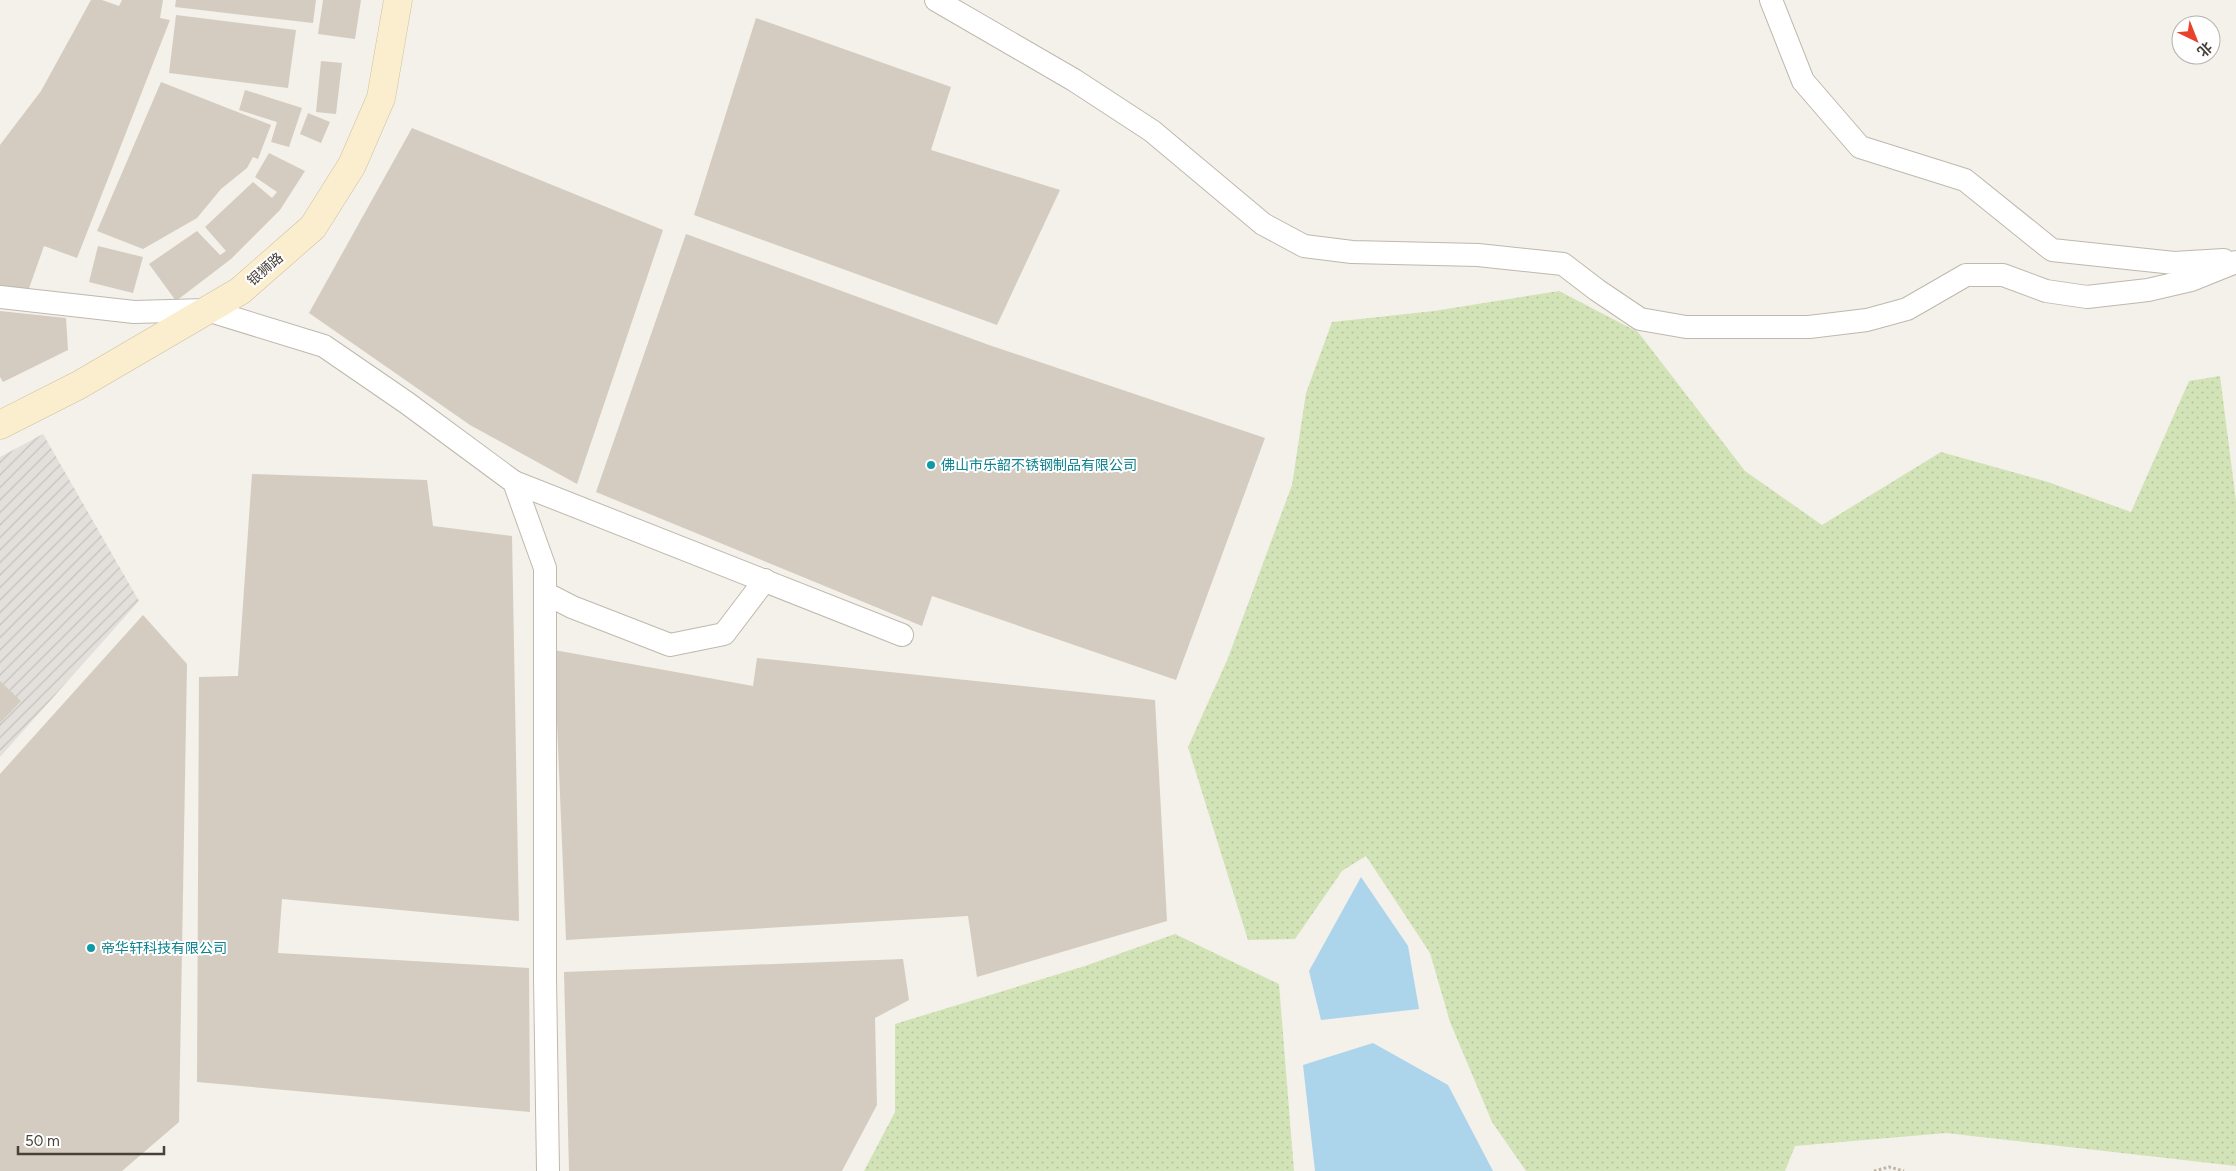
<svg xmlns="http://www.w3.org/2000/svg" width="2236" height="1171" font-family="Figtree,'Noto Sans SC',sans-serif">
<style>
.industrial{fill:url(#industrial-furrows)}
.grass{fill:url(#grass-dots)}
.water{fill:#acd4eb}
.building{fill:#d4ccc1}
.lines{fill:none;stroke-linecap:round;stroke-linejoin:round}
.street-casing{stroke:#bfb8ad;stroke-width:24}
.secondary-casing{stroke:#cfc09e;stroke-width:29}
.path{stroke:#bfb3a0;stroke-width:3;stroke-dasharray:2.5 2.5;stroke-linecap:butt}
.street{stroke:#fff;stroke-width:22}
.secondary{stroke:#faeece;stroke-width:28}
.culture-dot{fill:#0f9aa8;stroke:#fff;stroke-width:2}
.labels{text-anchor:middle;stroke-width:4;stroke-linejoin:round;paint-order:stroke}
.street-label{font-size:14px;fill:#474139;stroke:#fff}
.culture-label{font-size:14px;fill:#0d838f;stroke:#fff;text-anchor:start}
</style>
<defs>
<pattern id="industrial-furrows" width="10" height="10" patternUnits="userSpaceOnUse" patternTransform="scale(1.25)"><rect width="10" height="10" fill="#e3e0dc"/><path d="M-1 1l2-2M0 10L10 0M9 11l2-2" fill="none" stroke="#c4c1be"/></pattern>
<pattern id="grass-dots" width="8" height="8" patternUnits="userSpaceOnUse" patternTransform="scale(1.25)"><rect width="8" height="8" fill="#d2e4b7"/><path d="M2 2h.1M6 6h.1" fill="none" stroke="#b6c59e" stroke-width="1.8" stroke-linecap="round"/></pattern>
</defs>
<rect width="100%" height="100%" fill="#f4f0ea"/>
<path class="industrial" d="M 43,434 L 139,601 L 0,757 L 0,457 Z"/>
<g class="grass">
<path d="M 1559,291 L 1638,332 L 1745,471 L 1822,525 L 1941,452 L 2048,482 L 2131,512 L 2189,381 L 2220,376 L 2236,501 L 2236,1166 L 1946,1133 L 1795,1146 L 1785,1171 L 1526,1171 L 1492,1122 L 1450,1022 L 1430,953 L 1366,856 L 1342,871 L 1295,939 L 1248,940 L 1188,747 L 1228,658 L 1292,485 L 1306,393 L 1332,322 L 1434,311 Z"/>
<path d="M 1175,934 L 1279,984 L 1294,1171 L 864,1171 L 895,1112 L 895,1024 L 1085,966 Z"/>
</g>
<g class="water">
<path d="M 1361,877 L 1408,946 L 1419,1009 L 1321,1020 L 1309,971 Z"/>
<path d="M 1373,1043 L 1448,1085 L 1493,1171 L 1315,1171 L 1303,1065 Z"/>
</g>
<g class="building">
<path d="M 91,0 L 102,0 L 119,6 L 122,0 L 163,0 L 160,18 L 170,20 L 77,258 L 44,246 L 27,294 L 0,292 L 0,145 L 41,91 Z"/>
<path d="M 176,0 L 316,0 L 313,23 L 175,7 Z"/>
<path d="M 323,0 L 361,0 L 355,39 L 318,34 Z"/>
<path d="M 176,15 L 296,30 L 288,88 L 169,73 Z"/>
<path d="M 756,18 L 951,87 L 931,150 L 1060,190 L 997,325 L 694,215 Z"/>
<path d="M 321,61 L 342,63 L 336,114 L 316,112 Z"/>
<path d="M 161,82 L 271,125 L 258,159 L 253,157 L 247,168 L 221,189 L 197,218 L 143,249 L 97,231 Z"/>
<path d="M 245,90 L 302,108 L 289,147 L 271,142 L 277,122 L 239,110 Z"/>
<path d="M 308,113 L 330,122 L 321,143 L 300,134 Z"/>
<path d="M 412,128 L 663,230 L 577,484 L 470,425 L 309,313 Z"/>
<path d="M 269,153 L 305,171 L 280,210 L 231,259 L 176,301 L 149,264 L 197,231 L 220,255 L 226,251 L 205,227 L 253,182 L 272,198 L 277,192 L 255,177 Z"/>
<path d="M 686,234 L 989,345 L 1265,438 L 1176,680 L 932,596 L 922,626 L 596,492 Z"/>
<path d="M 98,246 L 143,257 L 133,293 L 89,282 Z"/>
<path d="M 0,311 L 66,318 L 68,350 L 3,382 L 0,377 Z"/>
<path d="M 252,474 L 427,480 L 433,526 L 512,536 L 519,921 L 282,899 L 278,953 L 529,968 L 530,1112 L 197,1082 L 199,677 L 238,676 Z"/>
<path d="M 143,615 L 187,664 L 179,1122 L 122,1171 L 0,1171 L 0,774 Z"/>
<path d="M 554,650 L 753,686 L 757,658 L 1155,700 L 1167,921 L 977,977 L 968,916 L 566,940 Z"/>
<path d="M 0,681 L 21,701 L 0,723 Z"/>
<path d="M 903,959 L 909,1000 L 875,1018 L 877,1105 L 842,1171 L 569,1171 L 564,972 Z"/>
</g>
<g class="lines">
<defs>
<g id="street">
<path d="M 936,0 L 1074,80 L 1152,131 L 1263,224 L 1304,246 L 1352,252 L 1478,255 L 1563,264 L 1597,290 L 1640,319 L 1686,327 L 1809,327 L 1867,320 L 1907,309 L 1966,275 L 2003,275 L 2046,291 L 2087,297 L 2148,290 L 2191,280 L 2236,262"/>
<path d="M 1771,0 L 1803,81 L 1860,147 L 1965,180 L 2052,250 L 2174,263 L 2224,260"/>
<path d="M 0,297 L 134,312 L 207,310 L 324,346 L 407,403 L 514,482 L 545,568 L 545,978 L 548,1171"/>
<path d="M 514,482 L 902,635"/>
<path d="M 545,593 L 572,607 L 670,645 L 724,634 L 765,580"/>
</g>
<path id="secondary" d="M 0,425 L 79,385 L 240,291 L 313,227 L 352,165 L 381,98 L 398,0"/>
</defs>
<use href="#street" class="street-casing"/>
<use href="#secondary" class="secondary-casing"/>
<path class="path" d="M 1874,1171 L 1889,1167 L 1904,1171"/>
<use href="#street" class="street"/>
<use href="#secondary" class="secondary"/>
</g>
<g class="culture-dot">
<circle cx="931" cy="465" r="5"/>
<circle cx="91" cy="948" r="5"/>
</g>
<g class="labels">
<g class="street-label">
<text transform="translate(265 269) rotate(-41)" y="5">银狮路</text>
</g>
<g class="culture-label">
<text x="941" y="470">佛山市乐韶不锈钢制品有限公司</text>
<text x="101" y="953">帝华轩科技有限公司</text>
</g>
</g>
<g transform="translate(2196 40) rotate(137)"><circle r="24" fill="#ffffff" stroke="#b5b3b0"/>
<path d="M0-4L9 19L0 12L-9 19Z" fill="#e8422d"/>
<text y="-8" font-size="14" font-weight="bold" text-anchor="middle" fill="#474139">北</text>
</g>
<path d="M18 1146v8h146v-8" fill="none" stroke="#474139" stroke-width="2.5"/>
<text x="25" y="1146" font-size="15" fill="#474139" stroke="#ffffff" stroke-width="4" paint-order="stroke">50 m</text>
</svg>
